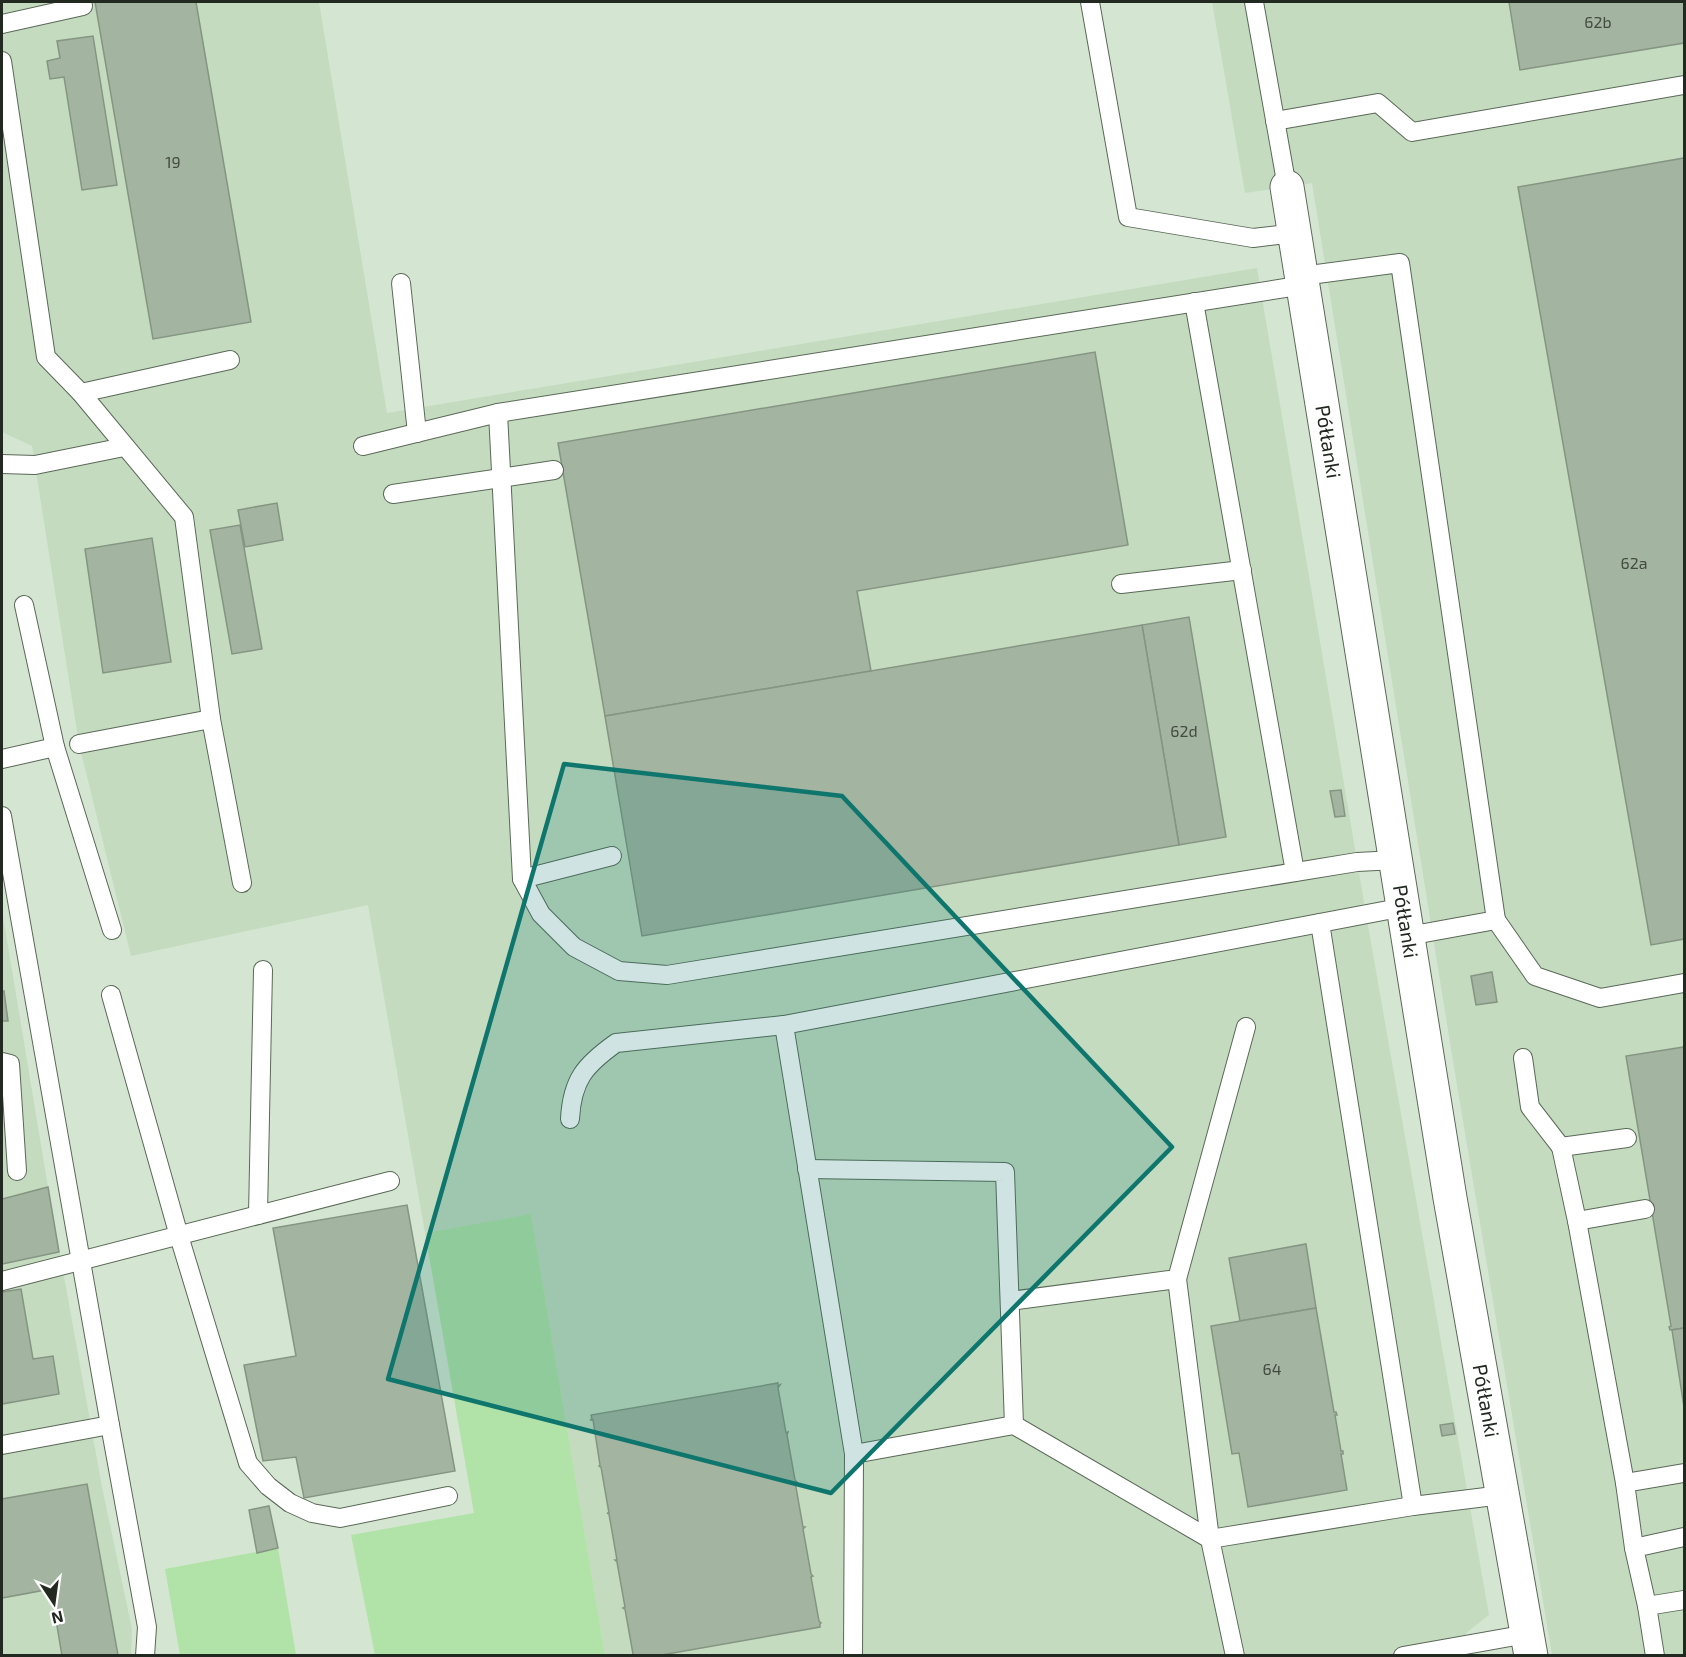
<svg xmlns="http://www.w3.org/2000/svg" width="1686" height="1657" font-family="'Exo 2',sans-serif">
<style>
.built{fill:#c4dbc0}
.green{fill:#b1e2a7}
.building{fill:#a3b4a0;stroke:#859582;stroke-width:1.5}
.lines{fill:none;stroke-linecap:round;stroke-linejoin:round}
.service-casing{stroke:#5a6957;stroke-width:20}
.minor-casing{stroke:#5a6957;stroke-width:35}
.service{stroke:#fff;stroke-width:18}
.minor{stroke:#fff;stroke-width:33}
.marked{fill:#0f766e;fill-opacity:0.2;stroke:#0f766e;stroke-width:4.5;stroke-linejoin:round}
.labels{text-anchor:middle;stroke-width:4.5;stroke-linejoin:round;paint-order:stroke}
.number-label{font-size:16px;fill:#424c41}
.street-label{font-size:20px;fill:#222921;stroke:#fff}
</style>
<rect width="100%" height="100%" fill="#d4e6d1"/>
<g class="built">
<path d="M 2,2 L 319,2 L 387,413 L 1257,268 L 1366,914 L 1489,1615 L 1466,1633 L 1469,1655 L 605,1655 L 531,1215 L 425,1233 L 368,905 L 131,956 L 79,744 L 32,446 L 2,432 Z"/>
<path d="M 1212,2 L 1684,2 L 1684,1655 L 1552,1655 L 1451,1049 L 1312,183 L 1245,193 Z"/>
<path d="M 2,910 L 49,1193 L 102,1487 L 132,1629 L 131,1655 L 2,1655 Z"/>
</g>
<g class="green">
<path d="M 531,1214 L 605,1655 L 375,1655 L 351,1535 L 474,1513 L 425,1233 Z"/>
<path d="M 278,1548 L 296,1655 L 180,1655 L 165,1569 Z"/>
</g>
<g class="building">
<path d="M 95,2 L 196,2 L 251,322 L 153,339 Z"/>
<path d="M 1509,2 L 1684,2 L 1684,43 L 1520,70 Z"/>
<path d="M 93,36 L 117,185 L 82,190 L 64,77 L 50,79 L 47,61 L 60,58 L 57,41 Z"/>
<path d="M 1684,158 L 1684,939 L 1651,945 L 1518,187 Z"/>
<path d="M 1095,352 L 1128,545 L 857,591 L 871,671 L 605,716 L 558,443 Z"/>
<path d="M 277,503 L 283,540 L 245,547 L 238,510 Z"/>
<path d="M 240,525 L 262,649 L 232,654 L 210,530 Z"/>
<path d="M 152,538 L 171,662 L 103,673 L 85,549 Z"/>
<path d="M 1189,617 L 1226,837 L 1179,845 L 1142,625 Z"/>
<path d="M 1142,625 L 1179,845 L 642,936 L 605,716 Z"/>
<path d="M 1341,790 L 1345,816 L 1335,817 L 1330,791 Z"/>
<path d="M 1492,972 L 1497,1002 L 1476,1005 L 1471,976 Z"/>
<path d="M 4,991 L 8,1021 L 2,1021 L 2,992 Z"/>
<path d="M 1684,1047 L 1684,1328 L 1670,1330 L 1669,1327 L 1671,1326 L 1626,1056 Z"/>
<path d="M 48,1187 L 59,1252 L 2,1264 L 2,1199 Z"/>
<path d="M 407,1205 L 455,1471 L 304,1498 L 296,1457 L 263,1461 L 244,1365 L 296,1356 L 273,1228 Z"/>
<path d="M 1306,1244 L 1316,1308 L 1240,1321 L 1229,1258 Z"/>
<path d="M 21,1289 L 33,1359 L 53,1356 L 59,1394 L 2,1404 L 2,1292 Z"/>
<path d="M 1316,1308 L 1334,1412 L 1336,1412 L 1337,1415 L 1335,1415 L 1341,1451 L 1343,1451 L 1343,1454 L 1341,1454 L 1347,1490 L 1248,1507 L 1239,1453 L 1232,1454 L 1211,1326 Z"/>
<path d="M 1684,1328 L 1684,1407 L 1672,1330 Z"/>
<path d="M 778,1383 L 778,1386 L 780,1385 L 778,1388 L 786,1433 L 788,1432 L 787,1435 L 795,1480 L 797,1482 L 795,1482 L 803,1527 L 805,1527 L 803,1529 L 811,1574 L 813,1576 L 811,1577 L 819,1621 L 821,1623 L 820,1624 L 820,1627 L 656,1656 L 632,1656 L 633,1654 L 625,1609 L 623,1608 L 625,1607 L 617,1562 L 615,1560 L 617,1560 L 609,1514 L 607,1513 L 609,1513 L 601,1467 L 599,1466 L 600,1465 L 593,1420 L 590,1420 L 592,1419 L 591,1415 Z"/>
<path d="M 1453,1423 L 1455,1434 L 1442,1436 L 1440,1425 Z"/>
<path d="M 87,1484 L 118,1655 L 116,1656 L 62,1656 L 51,1589 L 2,1598 L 2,1499 Z"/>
<path d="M 269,1506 L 278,1548 L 257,1553 L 249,1510 Z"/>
</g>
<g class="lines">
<defs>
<g id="service">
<path d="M 1090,2 L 1128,217 L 1253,238 L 1295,233"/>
<path d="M 1254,2 L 1287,187"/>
<path d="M 2,24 L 83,6"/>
<path d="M 2,61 L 46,357 L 81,393 L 184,517 L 211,719 L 242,883"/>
<path d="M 1275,121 L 1378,103 L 1412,132 L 1684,85"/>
<path d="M 1302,276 L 1400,263 L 1496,920 L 1408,936"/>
<path d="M 401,283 L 417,433"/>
<path d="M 1304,285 L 498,413 L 522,879 L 541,914 L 574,947 L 619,971 L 667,975 L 1357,862 L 1396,860"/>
<path d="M 1194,302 L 1295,872"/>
<path d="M 81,393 L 230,360"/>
<path d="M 363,446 L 498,413"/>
<path d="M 2,464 L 35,465 L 124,447"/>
<path d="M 393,494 L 554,470"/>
<path d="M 1121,584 L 1242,570"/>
<path d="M 79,744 L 211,719"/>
<path d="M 55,747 L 112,930"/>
<path d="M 2,759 L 55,747 L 24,605"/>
<path d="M 2,816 L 110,1425 L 147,1627 L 145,1656"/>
<path d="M 522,879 L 612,856"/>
<path d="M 1496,920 L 1535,976 L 1600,998 L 1684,983"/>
<path d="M 1320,923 L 1413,1506"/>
<path d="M 111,995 L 179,1236 L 248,1463 L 268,1486 L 290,1503 L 312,1513 L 340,1518 L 448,1496"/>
<path d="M 1523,1058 L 1530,1107 L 1561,1147"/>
<path d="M 2,1062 L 10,1064 L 17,1171"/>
<path d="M 570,1119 C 572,1080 585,1065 616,1043 L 784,1025"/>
<path d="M 807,1169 L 1005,1172 L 1014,1425"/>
<path d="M 258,1215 L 263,970"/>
<path d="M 1577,1221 L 1561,1147 L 1627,1138"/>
<path d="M 2,1281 L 390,1181"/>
<path d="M 1010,1301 L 1177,1279 L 1246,1027"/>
<path d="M 2,1445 L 110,1425"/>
<path d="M 854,1454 L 784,1025 L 1404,907"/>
<path d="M 1625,1483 L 1577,1221 L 1645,1209"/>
<path d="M 1634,1548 L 1625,1483 L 1684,1473"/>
<path d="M 1647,1606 L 1634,1548 L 1684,1537"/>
<path d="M 853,1656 L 854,1454 L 1014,1425 L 1210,1539 L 1177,1279"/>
<path d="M 1235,1656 L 1210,1539 L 1413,1506 L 1502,1495"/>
<path d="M 1403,1656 L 1527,1634"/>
<path d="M 1655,1656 L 1647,1606 L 1684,1600"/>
</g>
<g id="minor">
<path id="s1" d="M 1287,187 L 1450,1198 L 1531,1656"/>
</g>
</defs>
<use href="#service" class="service-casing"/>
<use href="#minor" class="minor-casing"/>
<use href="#service" class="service"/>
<use href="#minor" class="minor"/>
</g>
<path class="marked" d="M 564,764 L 842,796 L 1172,1147 L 831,1493 L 388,1379 Z"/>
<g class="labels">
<g class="number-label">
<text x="1598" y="28">62b</text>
<text x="173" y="168">19</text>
<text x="1634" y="569">62a</text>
<text x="1184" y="737">62d</text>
<text x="1272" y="1375">64</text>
</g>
<g class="street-label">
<text dy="7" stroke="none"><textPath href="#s1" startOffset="258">Półłanki</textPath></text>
<text dy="7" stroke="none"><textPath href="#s1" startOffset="744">Półłanki</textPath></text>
<text dy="7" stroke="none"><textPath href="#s1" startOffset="1230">Półłanki</textPath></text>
</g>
</g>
<rect width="1686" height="1657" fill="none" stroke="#222921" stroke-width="6"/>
<g transform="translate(54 1603) rotate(167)" stroke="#ffffff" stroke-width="4.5" paint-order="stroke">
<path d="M0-4.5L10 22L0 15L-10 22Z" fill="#222921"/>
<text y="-9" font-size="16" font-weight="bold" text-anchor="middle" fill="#222921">N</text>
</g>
</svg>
